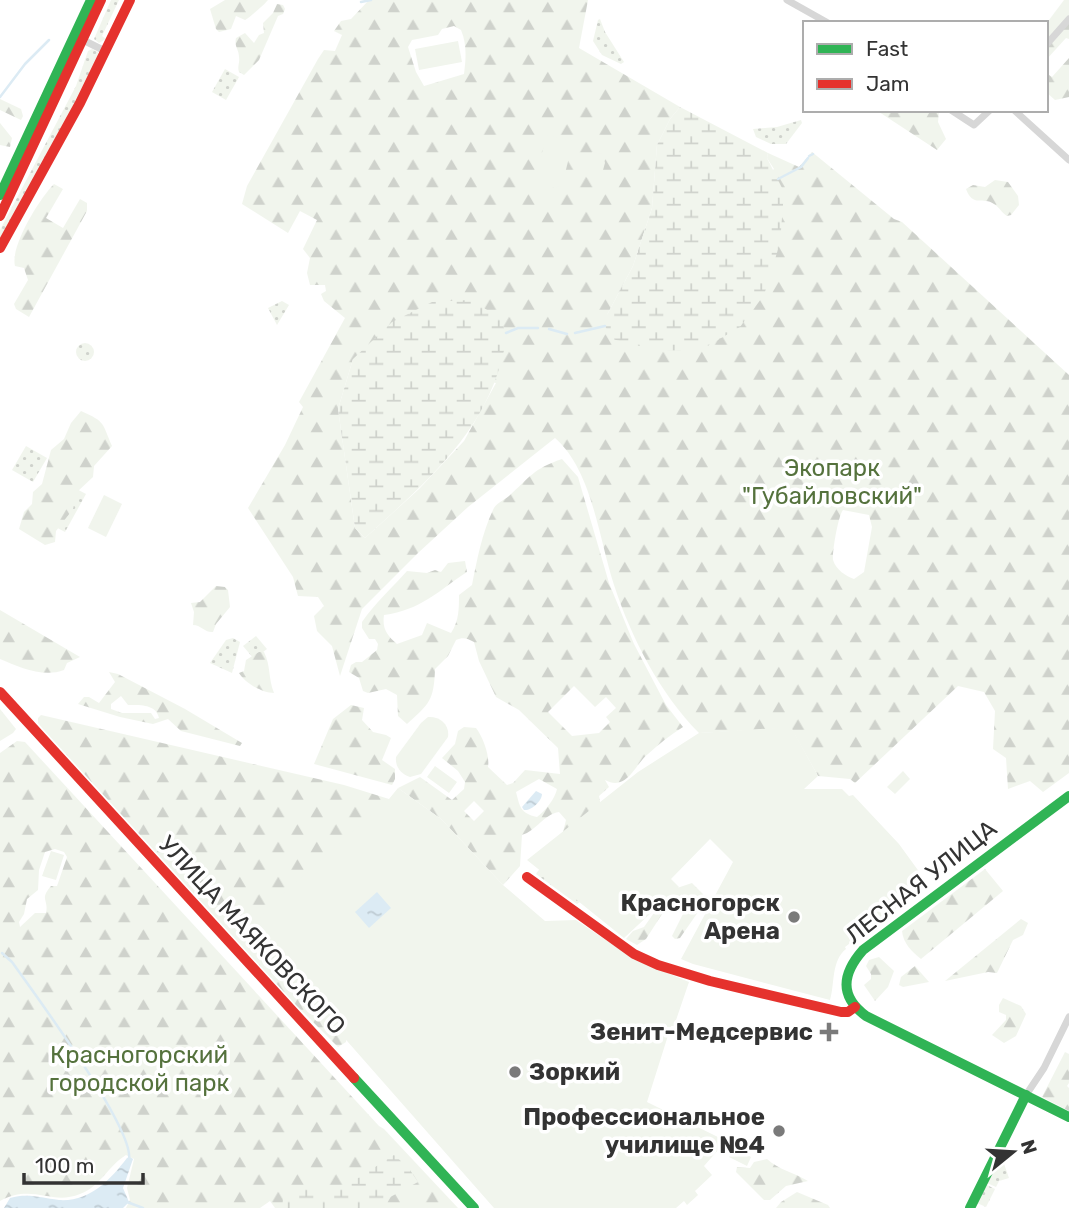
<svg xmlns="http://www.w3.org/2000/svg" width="1069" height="1208" font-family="Rubik,sans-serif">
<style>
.green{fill:url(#green-dots)}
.forest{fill:url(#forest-firs);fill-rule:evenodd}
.wetland{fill:url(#wetland-marsh)}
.pitch{fill:#f1f5ed}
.water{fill:url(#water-ripples)}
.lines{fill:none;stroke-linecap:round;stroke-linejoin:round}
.stream{stroke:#dcebf4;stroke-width:2.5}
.street{stroke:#d7d7d7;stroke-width:7}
.fast{stroke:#30b455;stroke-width:10}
.jam{stroke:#e5322d;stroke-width:10}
.poi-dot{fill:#7a7a7a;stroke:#fff;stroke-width:2.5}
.labels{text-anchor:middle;stroke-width:7;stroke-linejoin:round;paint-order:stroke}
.park-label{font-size:24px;fill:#55723d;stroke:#fff}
.street-label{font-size:24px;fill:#333;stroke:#fff}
.poi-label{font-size:24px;font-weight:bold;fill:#333;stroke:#fff;text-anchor:end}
</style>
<defs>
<pattern id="green-dots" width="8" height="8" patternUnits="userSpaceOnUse" patternTransform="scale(1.75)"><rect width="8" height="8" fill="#f1f5ed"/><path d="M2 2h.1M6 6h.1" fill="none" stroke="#cfd2cc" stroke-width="1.8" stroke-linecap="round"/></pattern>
<pattern id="forest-firs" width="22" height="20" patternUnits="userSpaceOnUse" patternTransform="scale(1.75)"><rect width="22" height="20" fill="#f1f5ed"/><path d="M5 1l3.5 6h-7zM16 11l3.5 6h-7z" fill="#cfd2cc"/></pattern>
<pattern id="wetland-marsh" width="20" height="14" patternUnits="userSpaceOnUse" patternTransform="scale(1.75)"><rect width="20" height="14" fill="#f1f5ed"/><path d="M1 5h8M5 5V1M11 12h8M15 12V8" fill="none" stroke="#cfd2cc"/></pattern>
<pattern id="water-ripples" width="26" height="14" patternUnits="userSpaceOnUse" patternTransform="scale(1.75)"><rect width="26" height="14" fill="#dcebf4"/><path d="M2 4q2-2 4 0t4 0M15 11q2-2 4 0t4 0" fill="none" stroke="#bdcad2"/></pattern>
</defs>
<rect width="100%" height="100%" fill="#fff"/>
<g class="green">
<path d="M 111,0 L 119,0 L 102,36 L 106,39 L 99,43 L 94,39 Z"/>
<path d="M 600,19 L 605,32 L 624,62 L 621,64 L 602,55 L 593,41 L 598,20 Z"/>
<path d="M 92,49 L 98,52 L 98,57 L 72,110 L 0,239 L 0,230 L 76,86 L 88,51 Z"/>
<path d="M 225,69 L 239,77 L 226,100 L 212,92 Z"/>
<path d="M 801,120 L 802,123 L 786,144 L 771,144 L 756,137 L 753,129 L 777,127 Z"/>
<path d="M 282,301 L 289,305 L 277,325 L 268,308 Z"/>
<circle cx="85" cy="352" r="9"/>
<path d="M 26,446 L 47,458 L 33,482 L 12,470 Z"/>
<path d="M 71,486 L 86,494 L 65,532 L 50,524 Z"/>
<path d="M 256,636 L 267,649 L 254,659 L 243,646 Z"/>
<path d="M 233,638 L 240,642 L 232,673 L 210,663 L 226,640 Z"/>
<path d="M 550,854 L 584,899 L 577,904 L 536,874 Z"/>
<path d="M 1001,1155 L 1009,1178 L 999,1181 L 996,1187 L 987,1183 Z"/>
<path d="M 987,1185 L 995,1189 L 986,1207 L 977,1203 Z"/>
</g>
<g class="forest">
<path d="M 225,0 L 268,0 C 266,3 248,19 245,20 L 236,16 L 231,29 L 219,32 L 216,29 L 210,9 Z"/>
<path d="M 369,0 L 588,0 L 579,48 L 680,107 L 670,119 L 657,145 L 652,208 L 633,266 L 607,315 L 774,169 L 767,158 L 768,153 L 799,167 L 812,152 L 894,219 L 902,222 L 1069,375 L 1069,773 L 1043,792 L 1030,781 L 1008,789 L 1006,758 L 993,749 L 995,711 L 984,692 L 958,686 L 855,783 L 850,779 L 818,776 L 791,728 L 699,733 C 660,694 631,637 614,585 C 599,539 592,470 555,438 L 468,507 L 418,553 L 362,609 L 340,676 L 332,646 L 317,631 L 314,616 L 324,606 L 318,597 L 298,596 L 293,577 L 248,508 L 285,445 L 303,407 L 299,402 L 345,318 L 324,301 L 321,294 L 326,291 L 325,285 L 310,285 L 307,273 L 310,258 L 303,249 L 317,220 L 300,211 L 288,233 L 242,204 L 247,186 L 318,59 L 324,50 L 335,51 L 342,35 L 334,31 L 341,21 L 351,19 ZM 454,26 L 461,30 C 467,44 466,59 464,74 L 424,86 L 416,72 L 408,47 L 412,40 L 438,35 L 442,29 ZM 353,359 L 496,383 L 464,441 L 419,489 L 365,538 L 355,528 L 338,409 ZM 843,510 L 869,515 L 872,527 L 864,572 L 854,579 C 846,576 836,570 833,560 C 832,553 838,516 843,510 Z"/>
<path d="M 1064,0 L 1069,0 L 1069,39 L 1066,38 L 1046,60 L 1046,24 Z"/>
<path d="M 277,4 L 283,5 L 285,9 L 283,14 L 278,16 L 259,60 L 244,75 L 239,72 C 237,66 240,64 239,57 C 239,49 234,47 236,38 L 245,33 L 254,43 L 259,35 L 264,33 L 263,23 L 273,13 Z"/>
<path d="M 1069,58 L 1069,97 L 1055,100 L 1046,92 L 1046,73 L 1052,77 Z"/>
<path d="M 0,99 L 21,109 L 23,116 L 21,120 L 0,110 Z"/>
<path d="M 876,110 L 936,110 L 939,112 L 938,122 L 946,139 L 937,150 Z"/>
<path d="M 0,123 L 12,138 L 10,147 L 0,145 Z"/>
<path d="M 995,180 L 1008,182 L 1018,196 L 1019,205 L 1011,215 L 1007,216 C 1002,213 999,207 994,204 C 983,196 973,208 966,189 L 973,185 L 985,187 Z"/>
<path d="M 54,184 L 63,189 L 46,218 L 63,228 L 80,199 L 87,203 L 87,211 L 29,317 L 16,309 L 14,304 L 28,280 L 24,268 L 15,266 C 10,246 40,198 54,184 Z"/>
<path d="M 81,411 C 106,422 102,423 112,446 L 94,466 L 93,477 L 77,492 L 73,509 L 56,531 L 55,542 L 45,545 L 19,529 L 24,512 L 32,504 L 33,492 L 42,484 L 51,450 L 64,439 L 71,423 Z"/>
<path d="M 562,459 L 578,477 L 609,583 L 634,644 L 666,705 L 683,727 C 670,735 659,744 648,754 C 635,764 627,792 605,780 L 609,787 L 599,796 L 601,807 L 562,836 L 566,820 L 559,812 C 544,814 536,831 522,835 L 520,866 L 503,885 L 441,819 L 398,788 L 420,777 L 452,800 L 464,789 L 465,782 L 458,771 L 442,758 L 455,744 L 458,731 L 464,727 L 476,728 C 483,737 490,756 488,767 L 507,785 L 513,783 L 525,770 L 560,774 L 558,748 L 519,710 L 496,697 L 479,661 L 474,642 C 467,638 463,637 456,640 L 448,656 L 435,669 C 434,701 429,704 407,724 L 398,716 L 397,695 L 386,689 L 368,693 L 363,691 L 359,678 L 349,672 L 351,665 L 356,662 L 362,662 L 377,650 L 378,644 L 375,639 L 369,639 L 362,628 L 362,622 C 375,603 392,588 407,571 L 427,573 L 435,570 L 441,572 L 448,563 L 465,561 L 467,572 C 438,591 421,610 384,615 C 382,629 387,635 397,644 L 422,635 L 427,623 L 451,633 C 459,621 459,608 459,595 L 472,585 C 477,560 482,533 493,510 C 496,503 503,501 509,496 C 530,477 533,469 562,459 ZM 574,686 L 595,707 L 606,697 L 616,708 L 606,717 L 610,722 L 599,733 L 572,736 L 548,712 ZM 539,779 L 557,789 C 555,799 545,811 537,817 C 520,813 520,807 516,792 ZM 474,801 L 484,811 L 474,821 L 464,811 Z"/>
<path d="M 216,586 L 225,587 L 228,590 L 230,607 L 216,624 L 213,632 C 205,633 201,625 193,625 L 194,612 L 191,603 L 200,602 Z"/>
<path d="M 0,610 L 80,657 L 67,663 L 64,670 C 43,678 19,667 0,659 Z"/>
<path d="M 259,652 L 264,652 C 271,666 268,678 274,693 C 262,693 245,683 239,673 L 244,671 L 246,660 Z"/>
<path d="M 109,672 L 118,674 L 185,709 L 242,743 L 240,746 L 181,731 L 168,719 L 153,724 L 120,717 L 78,704 L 84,697 L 89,697 L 99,703 L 115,682 ZM 121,696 L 128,705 C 140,705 156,704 159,718 L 155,719 L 151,713 L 122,713 L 111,709 L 111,704 Z"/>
<path d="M 351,705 L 364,708 L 362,720 L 373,732 L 386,735 L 391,738 L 382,760 L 395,769 L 395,779 L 392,785 L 314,764 L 333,719 Z"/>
<path d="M 0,709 L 16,729 L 13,733 L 0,741 Z"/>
<path d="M 41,715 L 344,785 L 389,799 L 347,1016 L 346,1042 L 338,1047 L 295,1004 L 43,729 L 38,723 L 38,718 Z"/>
<path d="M 17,741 L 25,742 L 379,1126 L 384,1129 L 458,1208 L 275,1208 L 270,1201 L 260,1208 L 126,1208 L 130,1200 L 127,1188 L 134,1159 L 126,1155 C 108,1166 100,1187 80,1194 C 51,1206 33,1183 0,1201 L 0,753 ZM 55,849 L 64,852 L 67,857 L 57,886 L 51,886 C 39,900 49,899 46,913 L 35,913 L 20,927 L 19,922 L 24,914 L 27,899 L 38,890 L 39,870 L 45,852 Z"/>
<path d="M 985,869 L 1003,891 L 921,959 C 912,952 903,943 902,931 Z"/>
<path d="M 692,883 L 703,894 L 705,902 L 680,938 L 675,939 L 672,936 L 687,906 L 673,897 L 646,939 L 637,945 L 626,939 L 633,931 L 644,927 L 661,903 L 677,888 Z"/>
<path d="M 1021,919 L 1028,923 L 1023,935 L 1013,940 L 997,973 L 988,972 L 945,981 Z"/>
<path d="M 879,957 L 894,971 L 888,987 L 875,1001 L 864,985 L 871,979 L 871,974 L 866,966 L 869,960 Z"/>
<path d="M 915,966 L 929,982 L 903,987 L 899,985 L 901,977 Z"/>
<path d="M 1003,998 L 1021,1006 L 1026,1014 L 1016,1036 L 1004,1043 L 992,1035 L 1006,1020 L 1006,1015 L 999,1012 L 999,1005 Z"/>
<path d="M 1065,1052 L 1069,1054 L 1069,1083 L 1067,1086 L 1069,1088 L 1069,1111 L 1042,1097 Z"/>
<path d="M 767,1159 C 779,1170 793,1172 808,1181 L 786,1186 L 770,1200 L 764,1200 L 736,1172 L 737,1167 L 750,1168 L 754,1162 Z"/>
<path d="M 797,1192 L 828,1205 L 830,1208 L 776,1208 L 781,1202 Z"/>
</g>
<g class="wetland">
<path d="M 680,107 L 768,153 L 767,158 L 784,192 L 780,243 L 764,295 L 740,327 L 699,351 L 656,350 L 612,339 L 605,326 L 607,315 L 633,266 L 652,208 L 657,145 L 670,119 Z"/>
<path d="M 469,300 C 478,305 494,312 500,320 C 509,333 505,348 501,362 C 481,437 421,487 365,538 L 355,528 L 338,409 L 353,359 L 392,322 L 432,302 Z"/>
<path d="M 394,1155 L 408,1167 L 418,1182 L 370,1208 L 282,1208 L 283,1199 L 304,1189 L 328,1192 L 353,1181 Z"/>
</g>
<g class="pitch">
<path d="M 458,41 L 462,62 L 419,70 L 415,49 Z"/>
<path d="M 546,135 L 573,141 L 562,186 L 533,192 Z"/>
<path d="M 592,152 L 603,154 L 605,163 L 601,177 L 593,179 L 587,178 Z"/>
<path d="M 104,495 L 122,504 L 106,537 L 88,528 Z"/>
<path d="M 428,717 C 440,716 450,725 448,737 L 421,774 L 410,777 C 401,774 395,767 396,757 L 421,723 Z"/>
<path d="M 791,727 L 818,776 L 804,789 L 842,789 L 849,796 L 853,795 L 899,844 L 928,884 L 845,947 L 846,949 C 831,961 835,984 830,1000 L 693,964 L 681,959 L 733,862 L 710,839 L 671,879 L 679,887 L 624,938 L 527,860 L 638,772 L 699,733 Z"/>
<path d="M 435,766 L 457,782 L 449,793 L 427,777 Z"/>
<path d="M 903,771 L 910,779 L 895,794 L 887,787 Z"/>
<path d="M 398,788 L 441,819 L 503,885 L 545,921 L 576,920 L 634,959 L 689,982 L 674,1026 L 671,1026 L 647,1102 L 726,1141 L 704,1166 L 712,1175 L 695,1191 L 698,1195 L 687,1205 L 684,1201 L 676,1208 L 494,1208 L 252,933 L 266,909 L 389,799 Z"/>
<path d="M 51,851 L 64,855 L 56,880 L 42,876 Z"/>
<path d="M 733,1148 L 751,1157 L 747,1166 L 729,1157 Z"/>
</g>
<g class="water">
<path d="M 536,791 L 542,794 C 542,801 531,811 524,810 L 522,807 Z"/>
<path d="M 377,892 L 391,908 L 369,928 L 355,912 Z"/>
<path d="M 130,1157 L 133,1159 L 123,1188 L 129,1202 L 123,1208 L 4,1208 L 10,1198 C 28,1193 41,1198 59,1200 C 90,1202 110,1180 127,1158 Z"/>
</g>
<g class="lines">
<g class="stream">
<path d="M 361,2 L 371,0"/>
<path d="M 0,97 L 25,64 L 49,40"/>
<path d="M 809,156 L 813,154"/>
<path d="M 778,179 L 801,167 L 808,158"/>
<path d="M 549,329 L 567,334"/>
<path d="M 506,333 L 518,328 L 538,328"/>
<path d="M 575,333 L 605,326"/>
<path d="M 2,953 L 12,962 C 34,993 134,1128 129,1159"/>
<path d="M 127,1202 L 143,1208"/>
</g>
<g class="street">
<path d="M 787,0 L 828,23"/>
<path d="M 83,40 L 105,51"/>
<path d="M 1046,45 L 1069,19"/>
<path d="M 951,110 L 974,125 L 990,110"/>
<path d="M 1014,110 L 1069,160"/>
<path d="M 1026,1095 L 1044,1068 L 1069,1017"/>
</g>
<g class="fast">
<path d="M 0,195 L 91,0"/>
<path d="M 1069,796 L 863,950 C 842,974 839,996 866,1016 L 1069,1117"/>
<path d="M 354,1078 L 474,1208"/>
<path d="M 970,1208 L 1026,1095"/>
</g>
<g class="jam">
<path d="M 0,216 L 101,0"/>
<path d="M 0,248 L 80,103 L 130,0"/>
<path d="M 0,692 L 354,1078"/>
<path d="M 527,877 L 634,954 L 658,965 L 710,981 L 841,1012 L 848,1012 L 855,1007"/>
</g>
</g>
<g class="poi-dot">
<circle cx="794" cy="917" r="7"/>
<path d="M825.5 1021.5h7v7h7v7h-7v7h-7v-7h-7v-7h7z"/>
<circle cx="515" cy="1072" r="7"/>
<circle cx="779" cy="1131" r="7"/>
</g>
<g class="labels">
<g class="park-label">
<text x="832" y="476">Экопарк<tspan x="832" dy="28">"Губайловский"</tspan></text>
<text x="139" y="1063">Красногорский<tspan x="139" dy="28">городской парк</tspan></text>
</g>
<g class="street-label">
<text transform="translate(921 882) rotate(-38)" y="8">ЛЕСНАЯ УЛИЦА</text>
<text transform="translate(252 935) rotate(47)" y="8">УЛИЦА МАЯКОВСКОГО</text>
</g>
<g class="poi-label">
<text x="780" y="911">Красногорск<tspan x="780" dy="28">Арена</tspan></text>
<text x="813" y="1040">Зенит-Медсервис</text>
<text x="529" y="1080" text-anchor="start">Зоркий</text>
<text x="765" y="1125">Профессиональное<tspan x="765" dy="28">училище №4</tspan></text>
</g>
</g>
<rect x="803" y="21" width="245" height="91" fill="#ffffff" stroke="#adadad" stroke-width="2"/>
<rect x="817" y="44" width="35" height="10" fill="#30b455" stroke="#adadad" stroke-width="2"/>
<text x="866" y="56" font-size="21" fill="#333333">Fast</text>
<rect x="817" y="79" width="35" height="10" fill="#e5322d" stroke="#adadad" stroke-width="2"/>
<text x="866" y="91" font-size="21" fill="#333333">Jam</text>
<g transform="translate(1013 1152) rotate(72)" stroke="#ffffff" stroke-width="5" paint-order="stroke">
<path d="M0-5L12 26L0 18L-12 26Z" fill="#333333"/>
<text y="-10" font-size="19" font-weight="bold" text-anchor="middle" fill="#333333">N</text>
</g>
<path d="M24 1173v10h119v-10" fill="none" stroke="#333333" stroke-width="3.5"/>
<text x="35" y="1173" font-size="21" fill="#333333" stroke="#ffffff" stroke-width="5" paint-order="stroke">100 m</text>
</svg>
